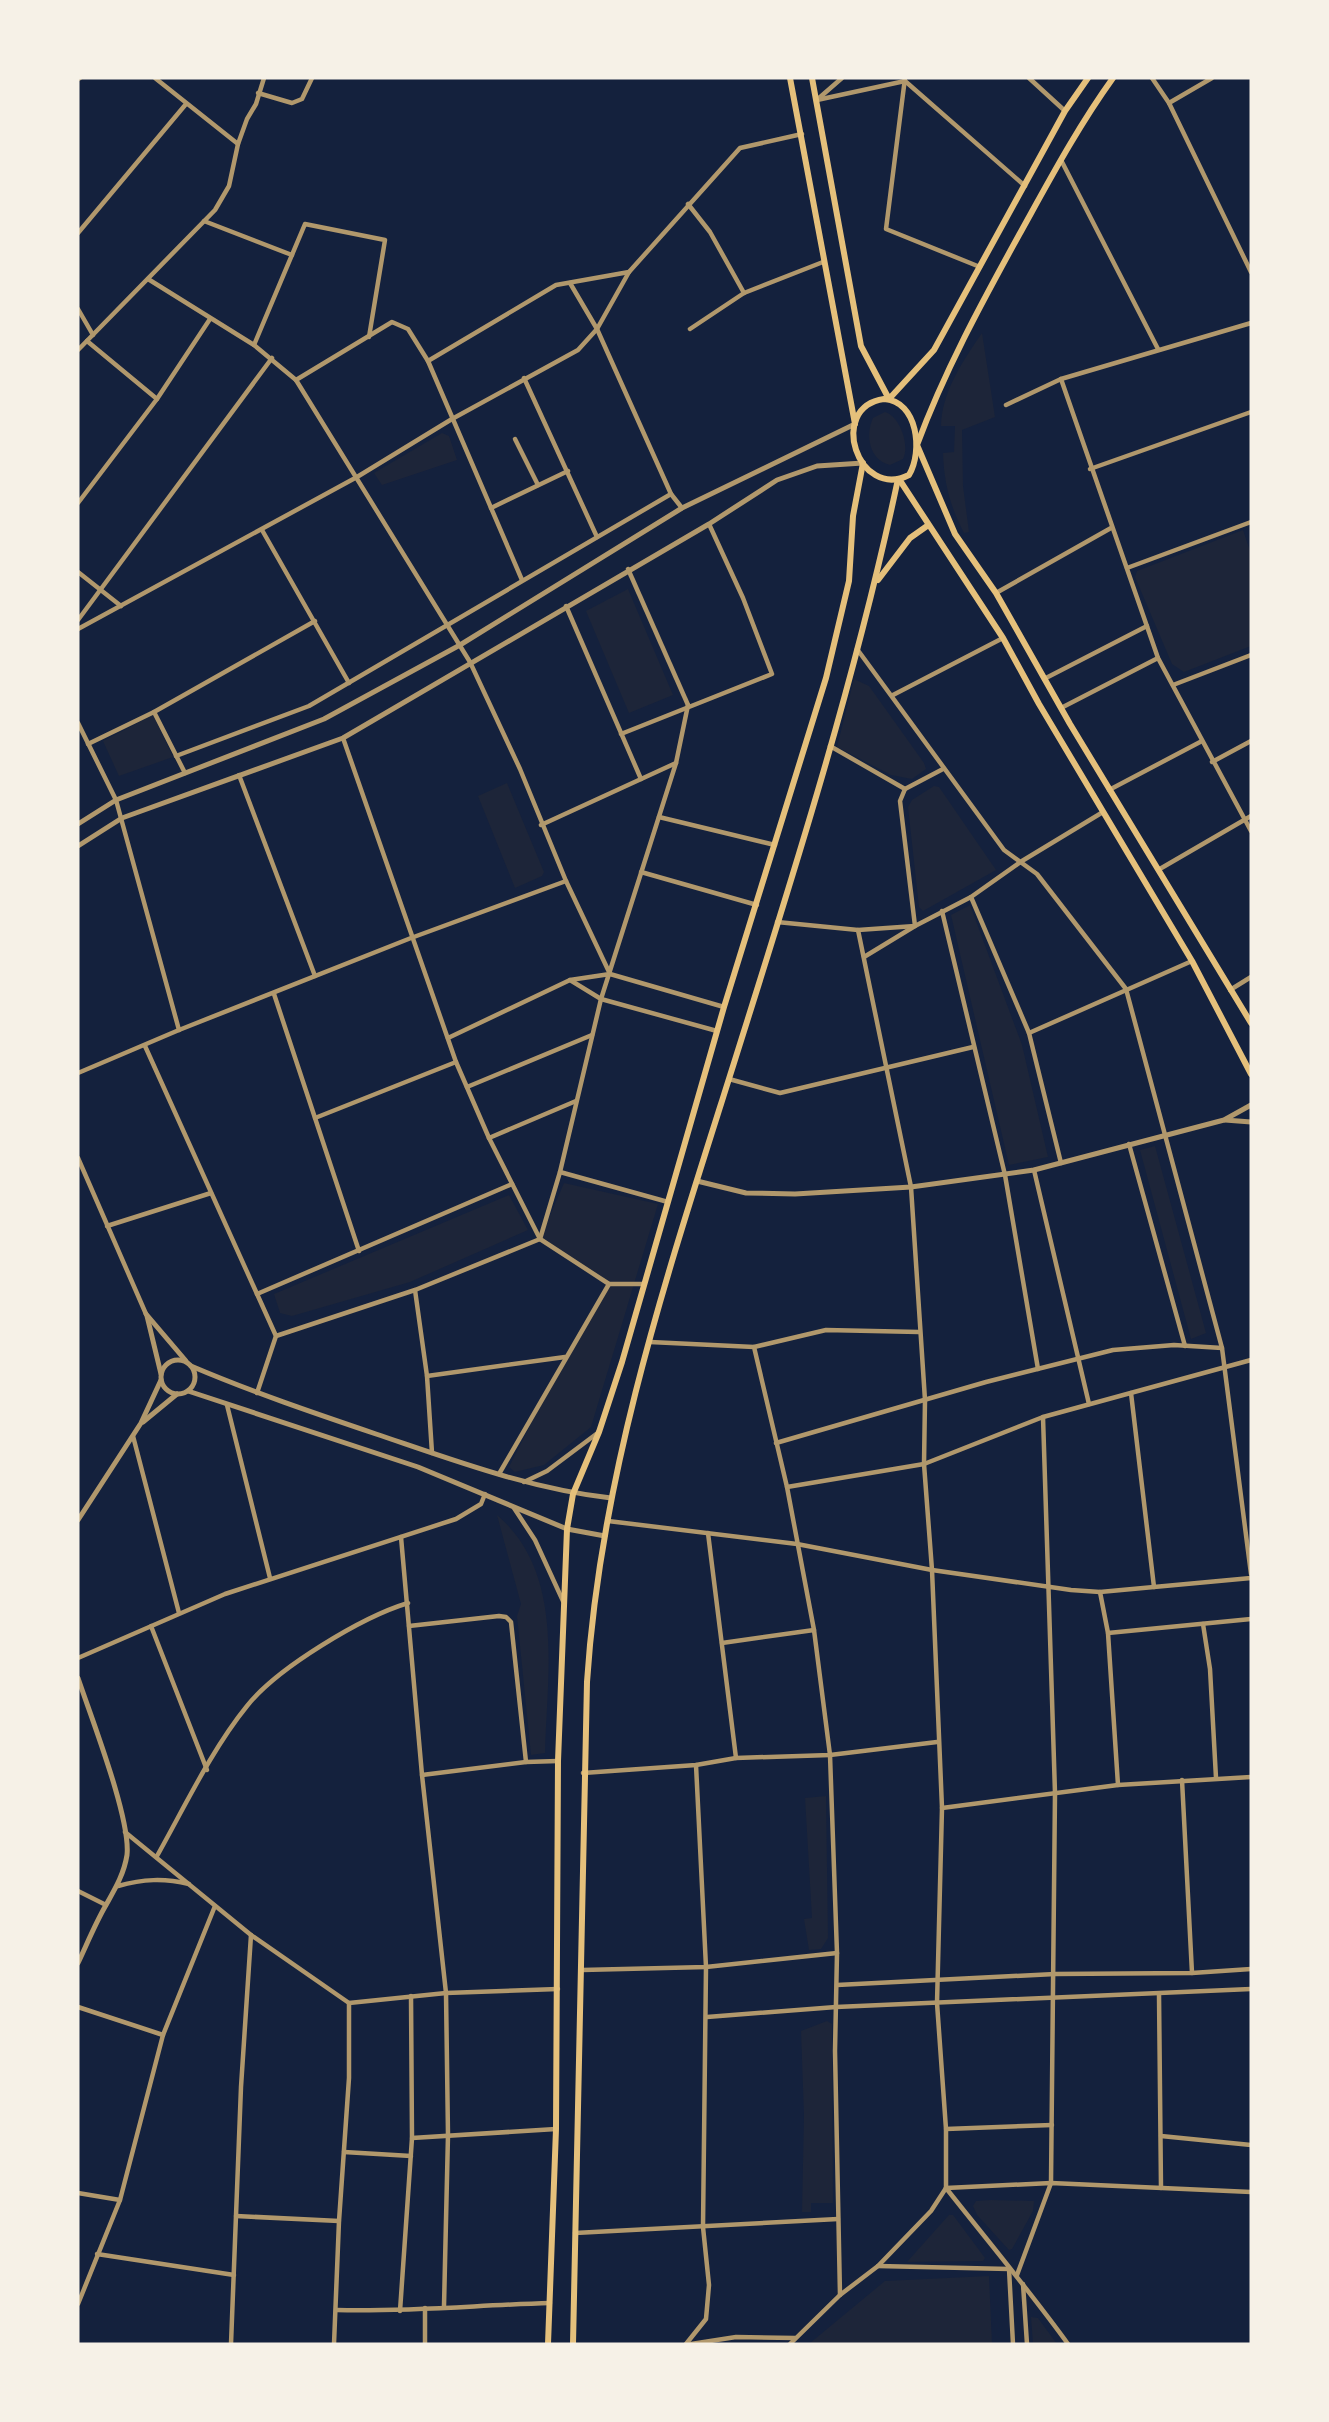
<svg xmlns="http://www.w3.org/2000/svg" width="1329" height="2422" font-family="Arial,sans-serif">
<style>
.green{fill:#1d2539}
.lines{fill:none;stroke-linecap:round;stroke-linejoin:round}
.minor{stroke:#b1986c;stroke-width:4.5}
.tertiary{stroke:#b1986c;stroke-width:5}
.secondary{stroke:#e5c07b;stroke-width:6}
</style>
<rect width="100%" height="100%" fill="#14213d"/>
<g class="green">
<path d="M 982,333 L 995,417 L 962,430 L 963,486 L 969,532 L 964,533 C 950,506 944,483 943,453 L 954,452 L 955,426 L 941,426 C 942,391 963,361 982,333 Z"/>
<path d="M 885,412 C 900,416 910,446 903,459 L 890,465 C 869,460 865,435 873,418 Z"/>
<path d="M 442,433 L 449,436 L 457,460 L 382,485 L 374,473 Z"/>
<path d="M 1243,530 L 1251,554 L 1251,646 L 1184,672 L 1172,664 L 1135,577 L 1137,571 Z"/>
<path d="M 628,589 L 673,695 L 629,713 L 586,611 Z"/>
<path d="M 854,679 L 869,686 L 924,763 L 926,769 L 912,779 L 891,775 L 837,747 Z"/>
<path d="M 153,715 L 173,757 L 119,776 L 103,741 Z"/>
<path d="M 507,783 L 544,872 L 542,876 L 515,888 L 478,796 Z"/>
<path d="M 934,786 L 939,787 L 996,870 L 923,911 L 919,907 L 908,807 L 912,800 Z"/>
<path d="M 970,905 L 1022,1045 L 1048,1157 L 1009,1165 L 951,915 Z"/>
<path d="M 1155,1146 L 1206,1333 L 1191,1339 L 1140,1150 Z"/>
<path d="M 564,1183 L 658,1204 L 591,1427 L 544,1465 L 515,1472 L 509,1467 L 565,1357 L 609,1284 L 540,1239 Z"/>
<path d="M 509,1195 L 528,1230 L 410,1282 L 292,1316 L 280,1313 L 274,1294 Z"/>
<path d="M 497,1515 C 565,1573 547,1673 545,1753 L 531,1755 L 517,1616 L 521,1604 Z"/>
<path d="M 826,1796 L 828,1938 L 821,1949 L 809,1950 L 804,1919 L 812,1918 L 805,1798 Z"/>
<path d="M 827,2021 L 832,2024 L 833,2203 L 811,2203 L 811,2212 L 802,2212 L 804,2115 L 801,2031 Z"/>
<path d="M 991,2200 L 1034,2201 L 1033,2211 L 1012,2249 L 1009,2250 L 977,2215 L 973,2206 L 976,2201 Z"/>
<path d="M 949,2215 L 953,2215 L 985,2258 L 983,2261 L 907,2262 Z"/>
<path d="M 989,2276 L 992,2344 L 809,2344 L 885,2281 Z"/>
<path d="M 1031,2317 L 1038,2318 L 1057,2344 L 1033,2344 Z"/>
</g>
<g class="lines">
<g class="minor">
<path d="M 155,78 L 238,144"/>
<path d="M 905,78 L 886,229 L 980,267"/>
<path d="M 1029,78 L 1065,111"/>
<path d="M 1152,78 L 1169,103 L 1251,272"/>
<path d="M 78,79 L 80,78"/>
<path d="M 258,93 L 292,103 L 302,99 L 312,78"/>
<path d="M 819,98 L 842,78"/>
<path d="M 817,100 L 905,81 L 1025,186"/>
<path d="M 1169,103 L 1212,78"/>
<path d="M 1061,160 L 1158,349"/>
<path d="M 688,204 L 710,232 L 744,293"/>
<path d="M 204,221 L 292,255"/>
<path d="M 78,233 L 186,104"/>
<path d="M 148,279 L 254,345 L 296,380 L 470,662 L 520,769 L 566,881 L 610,974 L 724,1007"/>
<path d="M 570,283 L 597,329 L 671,494 L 682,508"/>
<path d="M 78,309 L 93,335"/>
<path d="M 690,329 L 744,293 L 823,262"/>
<path d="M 87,341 L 157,399"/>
<path d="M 254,345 L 305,224 L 385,240 L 369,337"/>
<path d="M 78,350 L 215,210 L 229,186 L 238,144 L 247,119 L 256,104 L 264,78"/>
<path d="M 428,361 L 556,285 L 629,272"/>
<path d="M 524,378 L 597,537"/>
<path d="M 1061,379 L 1158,658 L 1251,831"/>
<path d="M 296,380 L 392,322 L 408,329 L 428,361 L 522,580"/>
<path d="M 1006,405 L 1061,379 L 1251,323"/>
<path d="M 515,439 L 538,485"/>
<path d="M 1090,469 L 1251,412"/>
<path d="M 78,503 L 157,399 L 210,319"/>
<path d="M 491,508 L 568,471"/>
<path d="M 262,530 L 349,683"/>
<path d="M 1127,568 L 1251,522"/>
<path d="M 628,569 L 688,705"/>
<path d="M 78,572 L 121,606"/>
<path d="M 996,593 L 1111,528"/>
<path d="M 566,606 L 641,779"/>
<path d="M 78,620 L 272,358"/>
<path d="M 78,629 L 357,477 L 452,419 L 578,350 L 597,329 L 629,272 L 740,148 L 802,134"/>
<path d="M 857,649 L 1004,850 L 1037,874 L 1126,989 L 1222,1348 L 1251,1574"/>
<path d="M 1044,679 L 1147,626"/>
<path d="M 1173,685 L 1251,655"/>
<path d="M 893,695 L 1003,638"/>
<path d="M 1061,708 L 1158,658"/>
<path d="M 154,712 L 185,773"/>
<path d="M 78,723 L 116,800 L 179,1030"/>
<path d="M 621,734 L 772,674 L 743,598 L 709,524"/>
<path d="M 343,738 L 456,1062 L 489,1138 L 540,1239 L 609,1284 L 644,1284"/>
<path d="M 88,744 L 154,712 L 315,621"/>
<path d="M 830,746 L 905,789"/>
<path d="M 176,756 L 309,706 L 671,494"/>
<path d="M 1212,762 L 1251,741"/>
<path d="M 239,775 L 315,976"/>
<path d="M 1109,790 L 1202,741"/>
<path d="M 659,817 L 775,845"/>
<path d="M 541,825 L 676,763"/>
<path d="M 1158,870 L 1251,816"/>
<path d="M 641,872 L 757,905"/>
<path d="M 971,897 L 1029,1033 L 1061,1163"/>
<path d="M 942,911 L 1005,1175 L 1038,1369"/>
<path d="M 777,922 L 858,930 L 915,926 L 971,897 L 1022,861 L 1103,812"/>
<path d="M 864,957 L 915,926 L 900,801 L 905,789 L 943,769"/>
<path d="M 570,980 L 601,999 L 717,1031"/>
<path d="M 1230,990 L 1251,977"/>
<path d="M 274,994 L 359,1251"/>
<path d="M 1029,1033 L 1192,961"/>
<path d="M 448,1038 L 570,980 L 610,974"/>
<path d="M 145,1046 L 276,1336 L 257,1393"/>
<path d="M 78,1073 L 179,1030 L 411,938 L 566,881"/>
<path d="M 729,1079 L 780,1093 L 973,1047"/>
<path d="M 467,1087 L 592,1035"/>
<path d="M 315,1118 L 456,1062"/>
<path d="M 489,1138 L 576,1101"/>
<path d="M 1129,1144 L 1185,1346"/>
<path d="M 78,1158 L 146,1314"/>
<path d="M 1034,1170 L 1089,1404"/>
<path d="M 560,1172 L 668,1202"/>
<path d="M 107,1226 L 211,1193"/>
<path d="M 540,1239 L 560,1172 L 601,999 L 676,763 L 688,705"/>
<path d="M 415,1290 L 427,1376 L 432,1453"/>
<path d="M 257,1294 L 512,1184"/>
<path d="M 276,1336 L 415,1290 L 540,1239"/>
<path d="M 650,1342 L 754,1347 L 787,1487 L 814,1630 L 830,1755 L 837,1953 L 835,2051 L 840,2295"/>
<path d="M 754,1347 L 826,1330 L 919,1332"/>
<path d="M 427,1376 L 565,1357"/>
<path d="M 1131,1393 L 1154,1587"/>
<path d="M 227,1405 L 270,1578"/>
<path d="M 133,1436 L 179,1613"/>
<path d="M 776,1443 L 986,1382 L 1113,1350 L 1174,1345 L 1222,1348"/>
<path d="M 499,1474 L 609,1284"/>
<path d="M 524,1482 L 547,1471 L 599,1432"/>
<path d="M 787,1487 L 924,1464 L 1043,1417 L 1251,1360"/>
<path d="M 514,1508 L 535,1540 L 563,1601"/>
<path d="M 608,1521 L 797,1544 L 932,1570 L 1071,1590 L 1100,1592 L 1251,1578"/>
<path d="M 708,1533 L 736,1758"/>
<path d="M 401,1537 L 422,1775 L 446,1993 L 448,2135 L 444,2306"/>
<path d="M 1100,1592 L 1108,1633 L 1118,1785"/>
<path d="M 1203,1624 L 1210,1669 L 1216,1778"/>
<path d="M 151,1626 L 207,1770"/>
<path d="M 409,1626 L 499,1616 L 506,1617 L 511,1622 L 526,1762"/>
<path d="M 1108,1633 L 1251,1619"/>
<path d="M 722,1643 L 814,1630"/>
<path d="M 78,1658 L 225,1594 L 456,1519 L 481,1504 L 485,1494"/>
<path d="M 583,1773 L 696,1765 L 736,1758 L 830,1755 L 937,1742"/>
<path d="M 422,1775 L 526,1762 L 558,1761"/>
<path d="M 1182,1780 L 1192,1973"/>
<path d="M 942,1808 L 1118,1785 L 1251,1777"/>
<path d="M 125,1832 L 251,1935 L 349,2003 L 446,1993 L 558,1989"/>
<path d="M 157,1856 C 184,1808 212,1749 247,1706 C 277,1668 362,1617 408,1603"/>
<path d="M 118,1886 C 143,1879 164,1878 189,1884"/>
<path d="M 78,1891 L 106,1905"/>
<path d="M 582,1970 L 706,1967 L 837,1953"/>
<path d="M 837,1985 L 1055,1974 L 1192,1973 L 1251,1969"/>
<path d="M 1159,1994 L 1161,2188"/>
<path d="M 78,2007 L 163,2035"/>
<path d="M 707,2017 L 836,2007 L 1251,1989"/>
<path d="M 946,2129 L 1052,2125"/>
<path d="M 1161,2136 L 1251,2145"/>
<path d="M 412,2138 L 556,2129"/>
<path d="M 344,2152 L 411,2156"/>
<path d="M 946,2188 L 1051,2183 L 1251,2192"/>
<path d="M 946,2188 C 987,2240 1029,2290 1068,2344"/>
<path d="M 78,2193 L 120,2200"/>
<path d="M 236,2216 L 339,2221"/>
<path d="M 575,2233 L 838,2219"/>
<path d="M 97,2254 L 234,2275"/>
<path d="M 878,2266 L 1009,2269 L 1013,2344"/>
<path d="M 1017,2275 L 1051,2183 L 1055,1793 L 1043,1417"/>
<path d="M 1023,2284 L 1027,2344"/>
<path d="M 78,2304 L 120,2200 L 163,2035 L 215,1906"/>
<path d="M 337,2310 C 408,2312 479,2305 550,2303"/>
<path d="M 400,2311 L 412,2138 L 411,1996"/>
<path d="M 231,2344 L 241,2087 L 251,1935"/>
<path d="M 334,2344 L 339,2221 L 349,2078 L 349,2003"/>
<path d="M 425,2344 L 425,2308"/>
<path d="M 686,2344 L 706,2319 L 709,2285 L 703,2227 L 706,1967 L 696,1765"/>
<path d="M 691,2344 L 736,2337 L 795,2338"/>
<path d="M 790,2344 L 840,2295 L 878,2266 L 931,2211 L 946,2188 L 946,2129 L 937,2003 L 942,1808 L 932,1570 L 924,1464 L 925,1400 L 911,1187 L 858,930"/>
</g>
<g class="tertiary">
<path d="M 78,824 L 116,800 L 324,719 L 460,645 L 682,508 L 855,424"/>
<path d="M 78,846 L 122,818 L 343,738 L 709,524 L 777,480 L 817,466 L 863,463"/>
<path d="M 1225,1120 L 1251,1122"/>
<path d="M 697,1181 L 746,1193 L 795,1194 L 911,1187 L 1034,1170 L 1224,1120 L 1251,1105"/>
<path d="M 146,1314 L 186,1361"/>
<path d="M 147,1316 L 161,1374"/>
<circle cx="178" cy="1377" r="17"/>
<path d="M 191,1366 C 252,1392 314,1413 376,1434 C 453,1460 530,1489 611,1498"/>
<path d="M 188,1391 L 418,1467 L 567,1529 L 605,1536"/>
<path d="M 143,1422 L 177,1394"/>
<path d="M 78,1520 L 141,1423 L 161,1380"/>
<path d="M 78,1678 C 91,1717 131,1819 127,1855 C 124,1874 115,1889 106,1905 C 95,1924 87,1944 78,1963"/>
</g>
<g class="secondary">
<path d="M 790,78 L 855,424"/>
<path d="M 812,78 L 861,346 L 889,399 L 934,350 L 1065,111 L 1088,78"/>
<path d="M 1113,78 C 1077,128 1049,181 1019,235 C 981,304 944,372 917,445 L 955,534 L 996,593 L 1070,724 L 1251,1023"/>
<path d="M 884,399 C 918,401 923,452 909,475 C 858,501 827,407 884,399 Z"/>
<path d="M 899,479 L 1003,638 L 1039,704 L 1192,961 L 1251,1074"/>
<path d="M 878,580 L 910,538 L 927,526"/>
<path d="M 548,2344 L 556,2129 L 558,1761 L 567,1529 L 573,1494 L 599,1432 L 622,1362 L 724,1007 L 826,678 L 849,581 L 853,516 L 863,463"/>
<path d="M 573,2344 L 587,1682 C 600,1483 661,1293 721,1104 C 786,898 853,691 898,479"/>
</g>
</g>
<rect width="1329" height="2422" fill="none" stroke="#f6f1e7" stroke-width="159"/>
</svg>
